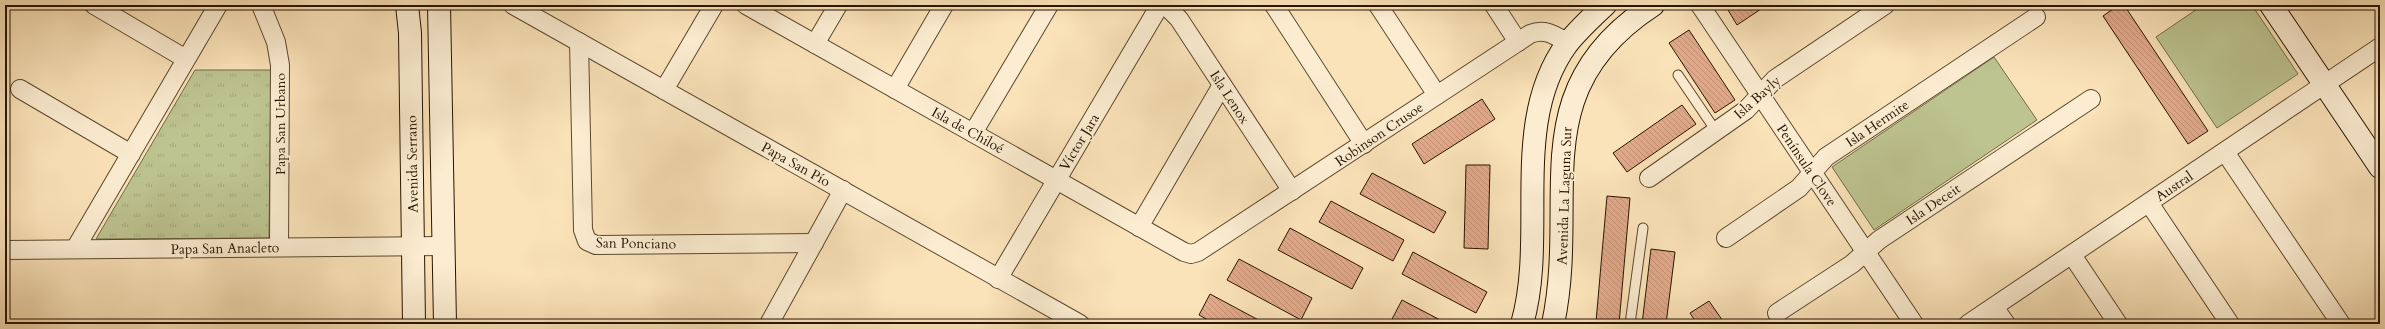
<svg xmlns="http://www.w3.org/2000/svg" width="2385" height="329" font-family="Cardo,serif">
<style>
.grass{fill:#bdc490;stroke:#726c48}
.park{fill:url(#park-tufts);stroke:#726c48}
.building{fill:url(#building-back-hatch);stroke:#271400}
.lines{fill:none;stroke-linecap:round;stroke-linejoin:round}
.lane-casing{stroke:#5c482e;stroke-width:11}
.street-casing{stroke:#5c482e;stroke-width:20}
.secondary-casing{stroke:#271400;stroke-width:24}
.lane{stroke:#fcedd2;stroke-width:9}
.street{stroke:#fcedd2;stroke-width:18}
.secondary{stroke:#fcedd2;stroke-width:22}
.labels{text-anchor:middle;stroke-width:3.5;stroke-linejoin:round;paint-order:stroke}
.street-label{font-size:14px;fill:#271400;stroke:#fcedd2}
</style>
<defs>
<pattern id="park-tufts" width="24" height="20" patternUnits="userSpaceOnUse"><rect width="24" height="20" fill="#bdc490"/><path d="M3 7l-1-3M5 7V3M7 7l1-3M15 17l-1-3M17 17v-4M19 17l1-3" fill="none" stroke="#a2a87a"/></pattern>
<pattern id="building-back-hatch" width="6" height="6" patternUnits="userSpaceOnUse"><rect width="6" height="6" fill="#e2a98b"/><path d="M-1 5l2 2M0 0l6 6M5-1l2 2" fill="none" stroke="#c29176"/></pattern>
</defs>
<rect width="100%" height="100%" fill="#fbe3b9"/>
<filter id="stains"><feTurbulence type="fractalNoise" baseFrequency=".005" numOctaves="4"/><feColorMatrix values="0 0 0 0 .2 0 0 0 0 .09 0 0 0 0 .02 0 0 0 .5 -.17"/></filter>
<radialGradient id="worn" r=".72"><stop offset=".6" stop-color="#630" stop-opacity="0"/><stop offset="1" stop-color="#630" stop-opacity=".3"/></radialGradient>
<g class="grass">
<path d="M 2203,5 L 2252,5 L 2298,74 L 2217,128 L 2156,37 Z"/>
<path d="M 1994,57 L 2037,120 L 1874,230 L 1832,167 Z"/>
</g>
<path class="park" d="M 195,70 L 271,70 L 269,238 L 96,239 Z"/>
<g class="building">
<path d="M 1725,5 L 1767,5 L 1737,25 Z"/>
<path d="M 2119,5 L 2124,5 L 2208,131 L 2188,144 L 2103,16 Z"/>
<path d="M 1689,30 L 1735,100 L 1715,113 L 1669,43 Z"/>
<path d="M 1482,99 L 1495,119 L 1424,164 L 1412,144 Z"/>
<path d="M 1682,105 L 1696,124 L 1627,172 L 1613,153 Z"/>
<path d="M 1466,165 L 1490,165 L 1488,249 L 1464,248 Z"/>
<path d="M 1372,173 L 1446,212 L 1434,233 L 1360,194 Z"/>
<path d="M 1607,196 L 1630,198 L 1619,324 L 1596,322 Z"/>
<path d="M 1331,201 L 1404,240 L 1393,261 L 1319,222 Z"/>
<path d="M 1290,228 L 1363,268 L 1352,289 L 1278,250 Z"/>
<path d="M 1651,249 L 1675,252 L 1666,324 L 1642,324 Z"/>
<path d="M 1413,252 L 1487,292 L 1476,313 L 1402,274 Z"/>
<path d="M 1239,259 L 1312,298 L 1301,320 L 1227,280 Z"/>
<path d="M 1210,294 L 1266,324 L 1215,324 L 1199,315 Z"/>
<path d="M 1402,300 L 1448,324 L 1396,324 L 1391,321 Z"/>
<path d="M 1709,301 L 1725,324 L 1697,324 L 1690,313 Z"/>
<path d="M 703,322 L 704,324 L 669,324 L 669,323 Z"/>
</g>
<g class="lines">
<defs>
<g id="lane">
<path d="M 1678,75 L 1716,131"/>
<path d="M 1630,324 L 1643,228"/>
</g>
<g id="street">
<path d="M 94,5 L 186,59"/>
<path d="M 261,5 L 276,42 L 280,65 L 279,247"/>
<path d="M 513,5 L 1080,324"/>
<path d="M 746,5 L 1184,252 L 1191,254 L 1198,252 L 1530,34 C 1545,28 1554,35 1568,43"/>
<path d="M 1165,5 L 1179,19 L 1292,191"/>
<path d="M 1274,5 L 1364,144"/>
<path d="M 1378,5 L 1437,95"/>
<path d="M 1494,5 L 1518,42"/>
<path d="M 1700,5 L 1914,324"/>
<path d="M 579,42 L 583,230 L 587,241 L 596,245 L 814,243"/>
<path d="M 815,44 L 838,5"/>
<path d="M 20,89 L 131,154"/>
<path d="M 895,89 L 944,5"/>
<path d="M 664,90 L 714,5"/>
<path d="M 973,133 L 1049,5"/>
<path d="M 2225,152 L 2341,324"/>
<path d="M 1649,178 L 1746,110 L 1775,79 L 1885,5"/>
<path d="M 2149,203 L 2230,324"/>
<path d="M 1139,227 L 1222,85"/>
<path d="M 1726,238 L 1799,188 L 1826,157 L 2036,17"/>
<path d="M 75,249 L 218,5"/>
<path d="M 5,250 L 444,246"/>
<path d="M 2072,255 L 2118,324"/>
<path d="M 998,279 L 1160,5"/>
<path d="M 1994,307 L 2006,324"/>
<path d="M 1777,313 L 1852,264 L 1879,240 L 2091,99"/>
<path d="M 769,324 L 843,190"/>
<path d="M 1968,324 L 2380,47"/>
</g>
<g id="secondary">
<path d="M 407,5 L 410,33 L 414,324"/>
<path d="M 439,5 L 445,324"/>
<path d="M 2271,5 L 2380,167"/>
<path d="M 1522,324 C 1548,234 1509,123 1567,44 C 1578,30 1592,17 1605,5"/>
<path d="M 1553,324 C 1580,196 1521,91 1653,5"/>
</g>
</defs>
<use href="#lane" class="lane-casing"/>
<use href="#street" class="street-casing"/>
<use href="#secondary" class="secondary-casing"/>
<use href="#lane" class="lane"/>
<use href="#street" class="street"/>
<use href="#secondary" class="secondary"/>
</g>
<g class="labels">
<g class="street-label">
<text transform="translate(1230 97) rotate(57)" y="5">Isla Lenox</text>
<text transform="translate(1757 97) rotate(-42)" y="5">Isla Bayly</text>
<text transform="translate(1877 123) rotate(-34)" y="5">Isla Hermite</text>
<text transform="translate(280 124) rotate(-90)" y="5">Papa San Urbano</text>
<text transform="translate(968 130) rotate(29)" y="5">Isla de Chiloé</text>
<text transform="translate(1379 134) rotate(-34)" y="5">Robinson Crusoe</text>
<text transform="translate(1079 142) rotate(-59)" y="5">Víctor Jara</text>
<text transform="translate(412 164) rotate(-91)" y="5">Avenida Serrano</text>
<text transform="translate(796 164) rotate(29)" y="5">Papa San Pío</text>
<text transform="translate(1807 165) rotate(56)" y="5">Península Clove</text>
<text transform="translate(2174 186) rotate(-34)" y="5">Austral</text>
<text transform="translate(1564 196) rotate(-88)" y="5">Avenida La Laguna Sur</text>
<text transform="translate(1933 204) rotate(-34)" y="5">Isla Deceit</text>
<text transform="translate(636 243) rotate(1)" y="5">San Ponciano</text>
<text transform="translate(225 248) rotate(-1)" y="5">Papa San Anacleto</text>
</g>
</g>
<rect width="2385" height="329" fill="none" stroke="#fbe3b9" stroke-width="20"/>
<rect x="6" y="6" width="2373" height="317" fill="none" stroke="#271400" stroke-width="2"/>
<rect x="10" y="10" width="2365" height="309" fill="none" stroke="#271400"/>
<rect width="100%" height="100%" filter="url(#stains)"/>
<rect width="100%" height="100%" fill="url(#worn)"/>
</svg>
